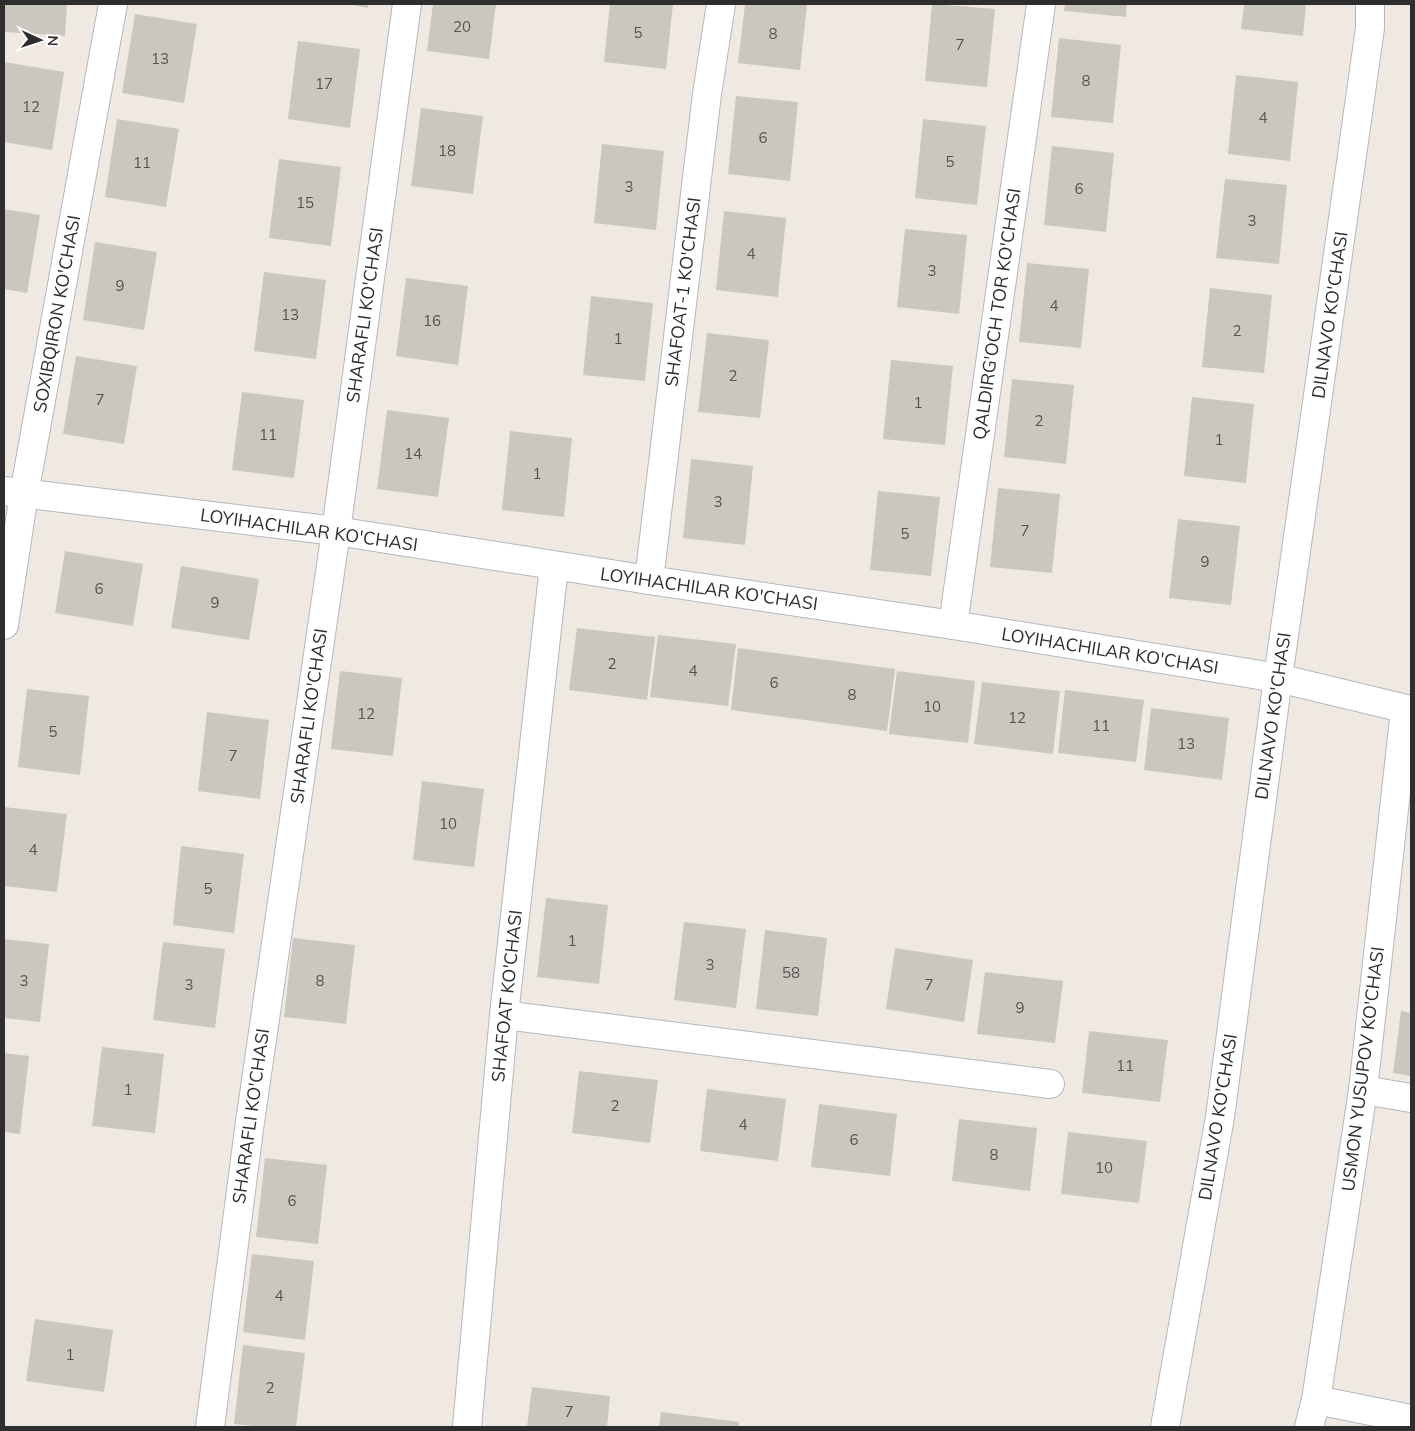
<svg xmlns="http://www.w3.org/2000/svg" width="1415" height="1431" font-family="Mulish,sans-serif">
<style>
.building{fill:#cbc7bf}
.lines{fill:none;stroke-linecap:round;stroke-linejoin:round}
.minor-casing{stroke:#b4b7c1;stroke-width:30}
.minor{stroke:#fff;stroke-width:28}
.labels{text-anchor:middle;stroke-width:4;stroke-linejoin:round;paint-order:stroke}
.number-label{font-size:15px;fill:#555452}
.street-label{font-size:18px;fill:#2e2e2e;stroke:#fff}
</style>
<rect width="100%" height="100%" fill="#efe9e1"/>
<g class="building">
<path d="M 5,4 L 67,4 L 65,36 L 4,32 Z"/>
<path d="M 347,4 L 368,4 L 368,8 Z"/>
<path d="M 433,4 L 496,4 L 489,59 L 427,51 Z"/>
<path d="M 610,4 L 673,4 L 666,69 L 604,62 Z"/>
<path d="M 745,4 L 807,4 L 800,70 L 738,63 Z"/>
<path d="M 932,4 L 995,9 L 987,87 L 925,81 Z"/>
<path d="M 1065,4 L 1127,4 L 1126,17 L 1064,11 Z"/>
<path d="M 1244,4 L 1306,4 L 1303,36 L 1241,29 Z"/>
<path d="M 135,14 L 197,24 L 184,103 L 122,93 Z"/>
<path d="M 1059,38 L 1121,45 L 1113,123 L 1051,117 Z"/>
<path d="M 298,41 L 360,49 L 350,128 L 288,119 Z"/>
<path d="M 4,62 L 64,72 L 52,150 L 4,142 Z"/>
<path d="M 1236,75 L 1298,82 L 1290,161 L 1228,154 Z"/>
<path d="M 736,96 L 798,102 L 790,181 L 728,174 Z"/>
<path d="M 421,108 L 483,116 L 473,194 L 411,186 Z"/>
<path d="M 117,119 L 179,129 L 166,207 L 105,197 Z"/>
<path d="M 923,119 L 986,126 L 977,205 L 915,198 Z"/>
<path d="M 602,144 L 664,151 L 656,230 L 594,223 Z"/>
<path d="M 1052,146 L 1114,153 L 1106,232 L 1044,225 Z"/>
<path d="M 279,159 L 341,167 L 331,246 L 269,238 Z"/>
<path d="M 1225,179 L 1287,185 L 1279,264 L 1216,258 Z"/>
<path d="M 4,209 L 40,215 L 27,293 L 4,289 Z"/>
<path d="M 724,211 L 786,218 L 778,297 L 716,290 Z"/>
<path d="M 905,229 L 967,235 L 959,314 L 897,307 Z"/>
<path d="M 95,242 L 157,252 L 144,330 L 83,320 Z"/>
<path d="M 1027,263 L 1089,269 L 1081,348 L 1019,342 Z"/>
<path d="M 264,272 L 326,280 L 316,359 L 254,351 Z"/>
<path d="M 406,278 L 468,286 L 458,365 L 396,356 Z"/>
<path d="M 1210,288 L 1272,295 L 1264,373 L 1202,367 Z"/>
<path d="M 591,296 L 653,303 L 645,381 L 583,375 Z"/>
<path d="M 707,333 L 769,340 L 760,418 L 698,412 Z"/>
<path d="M 76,356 L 137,366 L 124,444 L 63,434 Z"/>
<path d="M 891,360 L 953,366 L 945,445 L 883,439 Z"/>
<path d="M 1012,379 L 1074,385 L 1066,464 L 1004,457 Z"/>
<path d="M 242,392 L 304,400 L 294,478 L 232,470 Z"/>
<path d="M 1192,397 L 1254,404 L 1246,483 L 1184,476 Z"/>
<path d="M 387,410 L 449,418 L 438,497 L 377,489 Z"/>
<path d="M 510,431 L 572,438 L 564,517 L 502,510 Z"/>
<path d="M 691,459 L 753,466 L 745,545 L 683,538 Z"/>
<path d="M 998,488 L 1060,494 L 1052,573 L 990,567 Z"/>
<path d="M 878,491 L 940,497 L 931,576 L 870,570 Z"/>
<path d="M 1178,519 L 1240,526 L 1231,605 L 1169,598 Z"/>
<path d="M 65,551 L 143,564 L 133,626 L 55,613 Z"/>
<path d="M 181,566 L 259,579 L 249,640 L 171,628 Z"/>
<path d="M 577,628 L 655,637 L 647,700 L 569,690 Z"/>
<path d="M 658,635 L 736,644 L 728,706 L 650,697 Z"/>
<path d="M 738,648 L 895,669 L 887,731 L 731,710 Z"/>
<path d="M 340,671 L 402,678 L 393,756 L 331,749 Z"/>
<path d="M 897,671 L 975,681 L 968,743 L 889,734 Z"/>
<path d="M 982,682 L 1060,691 L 1053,754 L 974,744 Z"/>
<path d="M 27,689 L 89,696 L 80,775 L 18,767 Z"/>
<path d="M 1065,690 L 1144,700 L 1136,762 L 1058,753 Z"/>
<path d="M 1151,708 L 1229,718 L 1222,780 L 1144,770 Z"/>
<path d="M 207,712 L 269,720 L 260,799 L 198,791 Z"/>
<path d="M 422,781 L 484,789 L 474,867 L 413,860 Z"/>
<path d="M 4,807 L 67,814 L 57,892 L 4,886 Z"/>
<path d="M 181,846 L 244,854 L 234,933 L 173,925 Z"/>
<path d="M 546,898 L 608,905 L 599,984 L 537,977 Z"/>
<path d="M 684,922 L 746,929 L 736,1008 L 674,1000 Z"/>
<path d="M 765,930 L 827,938 L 818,1016 L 756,1009 Z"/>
<path d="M 293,938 L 355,945 L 346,1024 L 284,1017 Z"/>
<path d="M 4,939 L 49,944 L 40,1022 L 4,1018 Z"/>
<path d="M 163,942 L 225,949 L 215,1028 L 153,1020 Z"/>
<path d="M 895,948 L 973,960 L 964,1022 L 886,1009 Z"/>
<path d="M 985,972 L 1063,981 L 1055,1043 L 977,1034 Z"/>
<path d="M 1401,1011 L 1411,1013 L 1411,1076 L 1393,1073 Z"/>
<path d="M 1089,1031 L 1168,1040 L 1160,1102 L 1082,1093 Z"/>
<path d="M 102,1047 L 164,1054 L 155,1133 L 92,1126 Z"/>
<path d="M 4,1053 L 29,1056 L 20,1134 L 4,1132 Z"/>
<path d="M 579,1071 L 658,1080 L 650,1143 L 572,1133 Z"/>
<path d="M 707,1089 L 786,1099 L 778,1161 L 700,1151 Z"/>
<path d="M 819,1104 L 897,1114 L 890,1176 L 811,1167 Z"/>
<path d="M 959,1119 L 1037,1128 L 1030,1191 L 952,1181 Z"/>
<path d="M 1068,1132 L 1147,1141 L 1139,1203 L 1061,1194 Z"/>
<path d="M 265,1158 L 327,1165 L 318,1244 L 256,1237 Z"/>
<path d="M 252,1254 L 314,1261 L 305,1340 L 243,1332 Z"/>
<path d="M 35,1319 L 113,1330 L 104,1392 L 26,1381 Z"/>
<path d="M 243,1345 L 305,1353 L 296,1427 L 263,1427 L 234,1424 Z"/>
<path d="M 532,1387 L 610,1396 L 607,1427 L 527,1427 Z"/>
<path d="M 661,1412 L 739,1422 L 739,1427 L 659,1427 Z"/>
</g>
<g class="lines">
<defs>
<g id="minor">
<path d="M 4,491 L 336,531 L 649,580 L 953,625 L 1278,678 L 1411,710"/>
<path d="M 649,580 L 707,94 L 721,4"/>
<path d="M 4,625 L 24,494 L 113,4"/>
<path d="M 953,625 L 1041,4"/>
<path d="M 504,1015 L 1050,1084"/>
<path d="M 1363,1090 L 1411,1098"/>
<path d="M 1316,1400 L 1411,1419"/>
<path d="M 210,1427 L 250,1122 L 336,531 L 407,4"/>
<path d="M 467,1427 L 504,1015 L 554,566"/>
<path d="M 1165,1427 L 1220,1117 L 1278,678 L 1370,28 L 1370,4"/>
<path d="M 1309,1427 L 1316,1400 L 1363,1090 L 1405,710"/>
</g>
</defs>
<use href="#minor" class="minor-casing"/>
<use href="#minor" class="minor"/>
</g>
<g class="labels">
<g class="number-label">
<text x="462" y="32">20</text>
<text x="638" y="38">5</text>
<text x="773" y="39">8</text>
<text x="960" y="50">7</text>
<text x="160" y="64">13</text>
<text x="1086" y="86">8</text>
<text x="324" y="89">17</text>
<text x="31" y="112">12</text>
<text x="1263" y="123">4</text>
<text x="763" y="143">6</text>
<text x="447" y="156">18</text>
<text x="950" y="167">5</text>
<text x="142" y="168">11</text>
<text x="629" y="192">3</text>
<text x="1079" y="194">6</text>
<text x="305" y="208">15</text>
<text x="1252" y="226">3</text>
<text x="751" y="259">4</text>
<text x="932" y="276">3</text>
<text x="120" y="291">9</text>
<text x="1054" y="311">4</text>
<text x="290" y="320">13</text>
<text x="432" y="326">16</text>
<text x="1237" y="336">2</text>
<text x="618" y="344">1</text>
<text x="733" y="381">2</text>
<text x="100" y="405">7</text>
<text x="918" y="408">1</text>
<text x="1039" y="426">2</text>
<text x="268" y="440">11</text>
<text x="1219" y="445">1</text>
<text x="413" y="459">14</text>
<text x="537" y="479">1</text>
<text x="718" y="507">3</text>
<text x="1025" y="536">7</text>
<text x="905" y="539">5</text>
<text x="1205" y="567">9</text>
<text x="99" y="594">6</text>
<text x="215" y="608">9</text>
<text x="612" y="669">2</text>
<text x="693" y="676">4</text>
<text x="774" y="688">6</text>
<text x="852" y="700">8</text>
<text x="932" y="712">10</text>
<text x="366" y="719">12</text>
<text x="1017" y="723">12</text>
<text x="1101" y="731">11</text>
<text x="53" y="737">5</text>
<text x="1186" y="749">13</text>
<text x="233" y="761">7</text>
<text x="448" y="829">10</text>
<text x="33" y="855">4</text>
<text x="208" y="894">5</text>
<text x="572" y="946">1</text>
<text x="710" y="970">3</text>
<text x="791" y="978">58</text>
<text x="24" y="986">3</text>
<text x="320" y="986">8</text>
<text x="189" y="990">3</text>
<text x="929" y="990">7</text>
<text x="1020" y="1013">9</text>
<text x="1125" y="1071">11</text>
<text x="128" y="1095">1</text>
<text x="615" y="1111">2</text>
<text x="743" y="1130">4</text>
<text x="854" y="1145">6</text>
<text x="994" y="1160">8</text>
<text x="1104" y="1173">10</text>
<text x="292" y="1206">6</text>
<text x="279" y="1301">4</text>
<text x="70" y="1360">1</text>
<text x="270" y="1393">2</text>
<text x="569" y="1417">7</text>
</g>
<g class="street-label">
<text transform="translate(683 292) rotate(-83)" y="6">SHAFOAT-1 KO'CHASI</text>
<text transform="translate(57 314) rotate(-80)" y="6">SOXIBQIRON KO'CHASI</text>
<text transform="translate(997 314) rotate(-82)" y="6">QALDIRG'OCH TOR KO'CHASI</text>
<text transform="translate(365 315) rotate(-82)" y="6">SHARAFLI KO'CHASI</text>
<text transform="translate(1330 315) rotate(-82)" y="6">DILNAVO KO'CHASI</text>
<text transform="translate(309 530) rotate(8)" y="6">LOYIHACHILAR KO'CHASI</text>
<text transform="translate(709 589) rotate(8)" y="6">LOYIHACHILAR KO'CHASI</text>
<text transform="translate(1110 651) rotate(9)" y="6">LOYIHACHILAR KO'CHASI</text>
<text transform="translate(309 716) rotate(-82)" y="6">SHARAFLI KO'CHASI</text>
<text transform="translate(1273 716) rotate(-82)" y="6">DILNAVO KO'CHASI</text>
<text transform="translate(507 996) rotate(-84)" y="6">SHAFOAT KO'CHASI</text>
<text transform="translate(1363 1069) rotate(-83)" y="6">USMON YUSUPOV KO'CHASI</text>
<text transform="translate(251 1116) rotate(-82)" y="6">SHARAFLI KO'CHASI</text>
<text transform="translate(1218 1117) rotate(-81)" y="6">DILNAVO KO'CHASI</text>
</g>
</g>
<rect width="1415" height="1431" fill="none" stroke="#2e2e2e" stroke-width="10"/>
<g transform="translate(40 40) rotate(93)" stroke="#ffffff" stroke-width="4" paint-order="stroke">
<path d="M0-4L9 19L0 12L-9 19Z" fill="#2e2e2e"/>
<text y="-8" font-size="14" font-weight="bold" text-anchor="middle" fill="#2e2e2e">N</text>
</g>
</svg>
